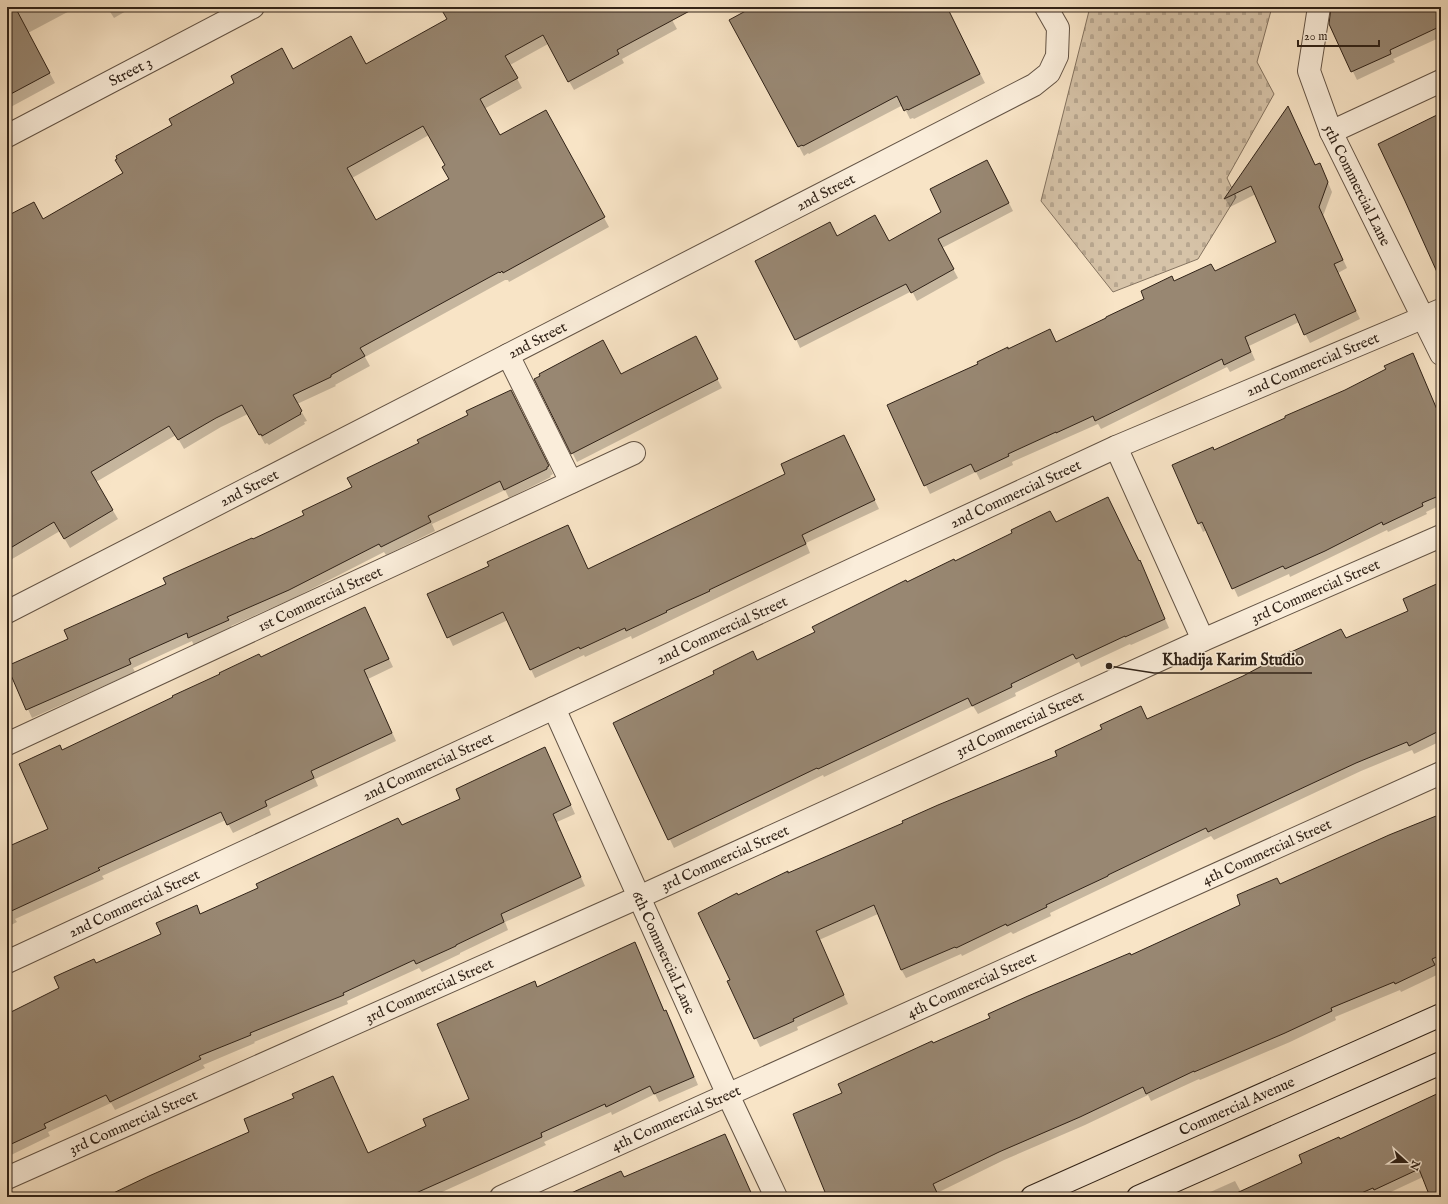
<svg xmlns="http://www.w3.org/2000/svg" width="1448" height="1204" font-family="'IM FELL English',serif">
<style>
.cemetery{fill:url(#cemetery-stones);stroke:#847360}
.shadow{fill:#0003;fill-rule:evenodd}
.building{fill:#988772;stroke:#312318;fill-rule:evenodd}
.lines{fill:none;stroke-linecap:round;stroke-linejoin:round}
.minor-casing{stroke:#635344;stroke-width:24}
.secondary-casing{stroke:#312318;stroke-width:24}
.minor{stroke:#faedda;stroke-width:22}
.secondary{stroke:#faedda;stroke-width:22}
.labels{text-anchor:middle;stroke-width:3;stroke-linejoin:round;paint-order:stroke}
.street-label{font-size:15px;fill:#312318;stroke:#faedda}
.leader{fill:none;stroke:#312318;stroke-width:1.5}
.callout-dot{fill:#312318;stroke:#faedda;stroke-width:1.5}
.callout-label{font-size:16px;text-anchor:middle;font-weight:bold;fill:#312318;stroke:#faedda;stroke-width:3;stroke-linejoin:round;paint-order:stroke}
</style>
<defs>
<pattern id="cemetery-stones" width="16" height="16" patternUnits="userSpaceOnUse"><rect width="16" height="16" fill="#d6c3a8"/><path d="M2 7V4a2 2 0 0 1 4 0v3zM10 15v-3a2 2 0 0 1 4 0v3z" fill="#b8a790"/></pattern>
</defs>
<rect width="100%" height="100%" fill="#f8e4c6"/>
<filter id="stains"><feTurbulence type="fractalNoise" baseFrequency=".005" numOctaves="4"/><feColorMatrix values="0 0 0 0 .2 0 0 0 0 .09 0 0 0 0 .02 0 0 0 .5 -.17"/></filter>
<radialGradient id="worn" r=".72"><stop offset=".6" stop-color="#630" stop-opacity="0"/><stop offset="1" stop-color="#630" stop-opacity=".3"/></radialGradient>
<path class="cemetery" d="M 1090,7 L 1272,7 L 1257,62 L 1274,94 L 1227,178 L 1236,197 L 1198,259 L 1113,292 L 1041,201 Z"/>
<g class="shadow">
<path d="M 7,7 L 77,7 L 28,33 L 55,83 L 7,109 Z"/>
<path d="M 107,7 L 133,7 L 114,18 Z"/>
<path d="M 442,7 L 665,7 L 677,29 L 622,59 L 624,63 L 574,90 L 548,44 L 510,65 L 522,88 L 484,109 L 499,136 L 551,120 L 609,227 L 509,282 L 508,280 L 505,280 L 365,357 L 370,366 L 335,385 L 336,386 L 297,404 L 307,421 L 304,422 L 305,424 L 269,445 L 267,443 L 265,444 L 248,414 L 221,427 L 184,449 L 176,435 L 96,482 L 118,519 L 70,548 L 60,531 L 7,562 L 7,217 L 43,220 L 124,173 L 293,70 L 366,65 L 448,19 ZM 429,135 L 446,166 L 451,180 L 375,221 L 352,178 Z"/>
<path d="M 755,7 L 946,7 L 985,83 L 914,119 L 913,118 L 910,119 L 903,105 L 809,154 L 808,153 L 804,156 L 731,20 Z"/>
<path d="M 1332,7 L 1441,7 L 1441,37 L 1393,59 L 1395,62 L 1357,80 L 1330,24 Z"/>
<path d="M 1288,108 L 1316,166 L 1324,173 L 1332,192 L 1323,216 L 1347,268 L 1338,273 L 1360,319 L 1310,343 L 1299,322 L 1249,346 L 1255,360 L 1230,372 L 1227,367 L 1101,429 L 1098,424 L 1012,462 L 1013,465 L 980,480 L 976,472 L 930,494 L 889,406 L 1050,330 L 1056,343 L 1145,299 L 1174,282 L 1215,272 L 1277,242 L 1256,194 L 1230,207 L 1225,199 Z"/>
<path d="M 992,169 L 1013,211 L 942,248 L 958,278 L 917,301 L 912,291 L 800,348 L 796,339 L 837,238 L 889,243 L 943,212 Z"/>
<path d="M 700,346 L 722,388 L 577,462 L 535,379 L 621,376 Z"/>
<path d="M 1413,355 L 1441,418 L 1441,505 L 1426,512 L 1427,514 L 1388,532 L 1387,530 L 1290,577 L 1289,574 L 1238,597 L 1207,530 L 1203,532 L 1199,523 L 1214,451 L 1345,391 L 1387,370 Z"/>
<path d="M 511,391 L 553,474 L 550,476 L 551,477 L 509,498 L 505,490 L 432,524 L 435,531 L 386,555 L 384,552 L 294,598 L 231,626 L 233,629 L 194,646 L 192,641 L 133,668 L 135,672 L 32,718 L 8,666 L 69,640 L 167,585 L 252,540 L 305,515 L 353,488 L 420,444 Z"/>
<path d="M 844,436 L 879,509 L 806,543 L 810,553 L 632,639 L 631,636 L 585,657 L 584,655 L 535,678 L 508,620 L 453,646 L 429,595 L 588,570 L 786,474 Z"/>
<path d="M 1108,498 L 1144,570 L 1169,628 L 1131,645 L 1130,644 L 1081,667 L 1079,662 L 1015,693 L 1016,696 L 978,714 L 973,706 L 824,777 L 823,775 L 674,848 L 614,724 L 757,661 L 816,632 L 907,583 L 1056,523 Z"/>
<path d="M 1441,583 L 1441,741 L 1414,754 L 1412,750 L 1361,771 L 1214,840 L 1211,836 L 1050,913 L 1051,916 L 1013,934 L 1011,932 L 962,956 L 961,954 L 906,978 L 901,969 L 878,914 L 819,940 L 848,1004 L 797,1027 L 798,1030 L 760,1047 L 729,981 L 731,980 L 738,896 L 1147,720 L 1346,639 L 1409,612 Z"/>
<path d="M 369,617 L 393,667 L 368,679 L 396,741 L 315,779 L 318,786 L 269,809 L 271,815 L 233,833 L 226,820 L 102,876 L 104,879 L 15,919 L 17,922 L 7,927 L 7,848 L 50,829 L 62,751 L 261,658 Z"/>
<path d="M 549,756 L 575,814 L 557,822 L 585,886 L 505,922 L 508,930 L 460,953 L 460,954 L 422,972 L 419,968 L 347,1001 L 348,1004 L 254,1042 L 255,1043 L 203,1065 L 205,1068 L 115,1110 L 111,1103 L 48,1132 L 50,1136 L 11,1155 L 7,1147 L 7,1015 L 60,988 L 96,964 L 163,935 L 196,906 L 201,915 L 462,800 Z"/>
<path d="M 1441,814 L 1441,965 L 1436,967 L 1439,974 L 1401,992 L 1400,990 L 1335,1017 L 1336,1020 L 1290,1042 L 1200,1080 L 1199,1079 L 1151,1101 L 1148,1095 L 1085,1125 L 1004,1160 L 937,1193 L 939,1197 L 828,1197 L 844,1094 L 932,1044 L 1130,957 L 1242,905 L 1280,885 Z"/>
<path d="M 639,952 L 665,1012 L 671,1020 L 698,1085 L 659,1102 L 655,1094 L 612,1115 L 611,1112 L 544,1142 L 546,1145 L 431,1197 L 107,1197 L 251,1132 L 295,1098 L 333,1077 L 368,1154 L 428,1126 L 471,1099 L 534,982 L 538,988 Z"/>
<path d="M 1441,1092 L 1441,1197 L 1432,1197 L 1423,1177 L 1380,1197 L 1378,1196 L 1375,1197 L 1199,1197 L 1235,1181 L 1241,1192 L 1304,1163 L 1340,1140 Z"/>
<path d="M 725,1135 L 753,1197 L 565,1197 L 625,1178 Z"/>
</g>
<g class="building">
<path d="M 7,7 L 15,7 L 50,73 L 7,96 Z"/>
<path d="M 440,7 L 697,7 L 617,50 L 619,54 L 568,82 L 543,35 L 505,56 L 518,78 L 480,99 L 500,135 L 546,110 L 605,217 L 503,273 L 502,271 L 500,273 L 499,272 L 360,348 L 365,356 L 331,375 L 331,377 L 293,395 L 302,411 L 300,413 L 301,414 L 262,436 L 261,434 L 259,435 L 242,405 L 216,418 L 178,440 L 169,426 L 91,472 L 113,510 L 64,539 L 54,522 L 7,550 L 7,216 L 34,202 L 43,219 L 123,173 L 115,160 L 117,159 L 116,156 L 172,125 L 169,119 L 234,83 L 231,76 L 282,48 L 293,69 L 351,36 L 366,64 L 447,19 ZM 423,126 L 445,165 L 442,167 L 449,179 L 376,220 L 347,168 Z"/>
<path d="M 753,7 L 941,7 L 943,11 L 948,9 L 980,74 L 908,110 L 907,109 L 904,111 L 897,96 L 803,146 L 802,145 L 798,147 L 729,20 Z"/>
<path d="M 1331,7 L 1441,7 L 1441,26 L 1390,50 L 1391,54 L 1351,72 L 1329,24 Z"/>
<path d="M 1288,106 L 1315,165 L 1320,163 L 1328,182 L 1319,207 L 1343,260 L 1334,264 L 1356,311 L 1304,335 L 1295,314 L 1245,337 L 1251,352 L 1224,365 L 1222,359 L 1095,421 L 1093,416 L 1056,433 L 1056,432 L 1008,454 L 1009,456 L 975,472 L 971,464 L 924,486 L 887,405 L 978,364 L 977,362 L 1008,347 L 1008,349 L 1050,329 L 1056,342 L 1106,318 L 1106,317 L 1144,299 L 1141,291 L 1172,276 L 1174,281 L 1211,264 L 1215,271 L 1276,242 L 1251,186 L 1224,199 Z"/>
<path d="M 1441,113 L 1441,281 L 1405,201 L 1378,144 Z"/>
<path d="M 987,160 L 1009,203 L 938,239 L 954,269 L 911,293 L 906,284 L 795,340 L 755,261 L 830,222 L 837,236 L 875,215 L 889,241 L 941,212 L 930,189 Z"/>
<path d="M 696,336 L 718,379 L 571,454 L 534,379 L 540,376 L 539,374 L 603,340 L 621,374 Z"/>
<path d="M 1413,353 L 1441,419 L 1441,495 L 1422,503 L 1423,506 L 1383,525 L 1382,522 L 1325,551 L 1285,569 L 1283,566 L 1232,589 L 1202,522 L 1198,524 L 1172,465 L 1213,447 L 1214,450 L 1285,418 L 1285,416 L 1345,390 L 1386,369 L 1384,366 Z"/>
<path d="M 511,390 L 549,466 L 547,467 L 547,469 L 504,490 L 500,481 L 428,516 L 431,522 L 381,547 L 379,544 L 289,590 L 227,617 L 229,620 L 188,638 L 187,633 L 129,659 L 131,664 L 26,710 L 7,666 L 68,639 L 64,630 L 166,584 L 163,578 L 252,538 L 253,539 L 304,515 L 302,511 L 352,487 L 347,478 L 419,443 L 417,440 L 468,415 L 466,411 Z"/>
<path d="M 844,435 L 875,500 L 802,535 L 806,544 L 709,590 L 710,591 L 666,611 L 667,612 L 626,631 L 625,628 L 580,649 L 579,647 L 530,670 L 503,612 L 447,638 L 427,594 L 489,566 L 487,562 L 568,525 L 588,569 L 785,474 L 781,464 Z"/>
<path d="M 1108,497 L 1139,561 L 1140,560 L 1165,619 L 1125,637 L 1125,636 L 1076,659 L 1073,654 L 1011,684 L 1012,687 L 972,706 L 968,698 L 818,769 L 817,768 L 668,840 L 613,723 L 714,674 L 713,671 L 753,651 L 757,660 L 815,632 L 812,627 L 906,580 L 907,582 L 954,559 L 955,561 L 1012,533 L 1011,530 L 1050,511 L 1056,522 Z"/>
<path d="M 1441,582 L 1441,730 L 1409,746 L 1407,742 L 1356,763 L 1208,832 L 1206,828 L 1108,875 L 1108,876 L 1046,905 L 1047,907 L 1007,926 L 1006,924 L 956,948 L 955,947 L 901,970 L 874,905 L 816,931 L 844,995 L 793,1019 L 794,1021 L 754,1039 L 727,981 L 730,980 L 698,913 L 737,893 L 738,895 L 788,871 L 788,873 L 903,823 L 902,821 L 938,805 L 1057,756 L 1055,751 L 1102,729 L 1100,725 L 1141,706 L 1147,719 L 1243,676 L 1290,651 L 1291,652 L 1341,629 L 1346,638 L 1408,611 L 1403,599 Z"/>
<path d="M 365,607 L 389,659 L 364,670 L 392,733 L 311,771 L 314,778 L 265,801 L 267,806 L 227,825 L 221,812 L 98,868 L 100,870 L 7,913 L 7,847 L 48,829 L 19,764 L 60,745 L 62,750 L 173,697 L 172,696 L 220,674 L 219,673 L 259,654 L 261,657 Z"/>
<path d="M 545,747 L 571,805 L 553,814 L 581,877 L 501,914 L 504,922 L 456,945 L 456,946 L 416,964 L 414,960 L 343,993 L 344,995 L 250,1033 L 251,1035 L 199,1056 L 201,1059 L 110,1102 L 106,1095 L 44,1124 L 46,1128 L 7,1146 L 7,1014 L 59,988 L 54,977 L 94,959 L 96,963 L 161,934 L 156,923 L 197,905 L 200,914 L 258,888 L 256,884 L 398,818 L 402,825 L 460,799 L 456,789 Z"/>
<path d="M 1441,814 L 1441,955 L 1432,959 L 1435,965 L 1395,984 L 1394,982 L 1331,1008 L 1332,1011 L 1285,1033 L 1194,1072 L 1194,1071 L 1146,1094 L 1143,1087 L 1080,1117 L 999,1152 L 933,1184 L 939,1197 L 827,1197 L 793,1114 L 842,1093 L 838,1084 L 932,1041 L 933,1043 L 990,1018 L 988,1014 L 1028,996 L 1130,953 L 1131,955 L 1240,905 L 1237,895 L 1277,878 L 1280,884 L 1389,835 Z"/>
<path d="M 635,942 L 664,1011 L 666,1010 L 694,1077 L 654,1094 L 650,1086 L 606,1107 L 605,1104 L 541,1133 L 542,1137 L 407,1197 L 105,1197 L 149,1176 L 249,1132 L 244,1119 L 294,1098 L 292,1094 L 333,1076 L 368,1153 L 426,1126 L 423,1119 L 469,1099 L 437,1024 L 535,981 L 537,987 Z"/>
<path d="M 1441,1092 L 1441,1197 L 1430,1197 L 1419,1169 L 1374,1190 L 1373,1188 L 1352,1197 L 1228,1197 L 1302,1163 L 1299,1155 L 1339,1137 L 1340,1139 Z"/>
<path d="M 725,1134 L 753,1197 L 562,1197 L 621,1171 L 624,1177 Z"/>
</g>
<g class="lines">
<defs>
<g id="minor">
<path id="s1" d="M 1319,7 L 1309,71 L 1331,132 L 1441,354"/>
<path d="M 1331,132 L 1441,81"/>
<path id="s2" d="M 7,136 L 253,7"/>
<path d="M 508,355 L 571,482"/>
<path d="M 1116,447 L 1203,640"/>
<path id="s3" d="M 7,612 L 1034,85 L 1049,73 L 1057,56 L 1058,28 L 1046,7"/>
<path id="s4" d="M 554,708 L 728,1095 L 776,1197"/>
<path id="s5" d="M 7,744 L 634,453"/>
<path id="s6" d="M 7,962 L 1116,447 L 1441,310"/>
<path id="s7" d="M 7,1178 L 639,897 L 1203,640 L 1441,536"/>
<path id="s8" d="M 501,1197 L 1441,773"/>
</g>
<g id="secondary">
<path id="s9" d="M 1032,1197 L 1441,1015"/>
<path d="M 1138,1197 L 1441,1063"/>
</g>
</defs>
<use href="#minor" class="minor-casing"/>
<use href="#secondary" class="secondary-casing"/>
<use href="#minor" class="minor"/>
<use href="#secondary" class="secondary"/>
</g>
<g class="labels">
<g class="street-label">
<text dy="5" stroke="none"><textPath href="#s2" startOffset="139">Street 3</textPath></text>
<text dy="5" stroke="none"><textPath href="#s1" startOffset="189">5th Commercial Lane</textPath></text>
<text dy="5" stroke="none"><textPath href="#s3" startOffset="920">2nd Street</textPath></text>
<text dy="5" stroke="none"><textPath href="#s3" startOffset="596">2nd Street</textPath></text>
<text dy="5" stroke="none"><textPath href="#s6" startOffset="1436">2nd Commercial Street</textPath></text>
<text dy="5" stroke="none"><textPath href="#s3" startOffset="272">2nd Street</textPath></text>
<text dy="5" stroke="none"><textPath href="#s6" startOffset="1112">2nd Commercial Street</textPath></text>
<text dy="5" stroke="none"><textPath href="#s7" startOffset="1434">3rd Commercial Street</textPath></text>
<text dy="5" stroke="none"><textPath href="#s5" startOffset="345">1st Commercial Street</textPath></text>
<text dy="5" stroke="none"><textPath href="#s6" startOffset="788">2nd Commercial Street</textPath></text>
<text dy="5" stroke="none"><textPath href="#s7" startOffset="1110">3rd Commercial Street</textPath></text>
<text dy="5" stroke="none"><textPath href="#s6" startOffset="464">2nd Commercial Street</textPath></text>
<text dy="5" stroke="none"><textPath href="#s8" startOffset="840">4th Commercial Street</textPath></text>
<text dy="5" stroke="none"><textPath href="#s7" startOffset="786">3rd Commercial Street</textPath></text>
<text dy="5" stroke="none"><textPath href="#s6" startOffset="140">2nd Commercial Street</textPath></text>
<text dy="5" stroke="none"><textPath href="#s4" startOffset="268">6th Commercial Lane</textPath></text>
<text dy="5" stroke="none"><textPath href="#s8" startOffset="516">4th Commercial Street</textPath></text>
<text dy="5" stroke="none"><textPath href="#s7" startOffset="462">3rd Commercial Street</textPath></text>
<text dy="5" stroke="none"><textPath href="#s9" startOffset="224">Commercial Avenue</textPath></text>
<text dy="5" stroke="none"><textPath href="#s8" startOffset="192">4th Commercial Street</textPath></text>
<text dy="5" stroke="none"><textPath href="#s7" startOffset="138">3rd Commercial Street</textPath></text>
</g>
</g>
<path class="leader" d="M1109 666L1154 673H1312"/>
<circle class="callout-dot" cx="1109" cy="666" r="4"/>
<g class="callout-label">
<text x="1233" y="665">Khadija Karim Studio</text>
</g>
<rect width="1448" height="1204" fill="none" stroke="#f8e4c6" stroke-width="24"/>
<rect x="8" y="8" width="1432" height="1188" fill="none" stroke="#312318" stroke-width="2"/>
<rect x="12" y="12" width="1424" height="1180" fill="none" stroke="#312318"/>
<g transform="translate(1406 1162) rotate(111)" stroke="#faedda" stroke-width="3" paint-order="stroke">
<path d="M0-3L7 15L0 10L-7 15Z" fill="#312318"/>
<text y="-6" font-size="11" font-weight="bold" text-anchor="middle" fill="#312318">N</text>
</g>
<path d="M1298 40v6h81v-6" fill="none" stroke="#312318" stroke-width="2"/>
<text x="1304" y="40" font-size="12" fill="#312318" stroke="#faedda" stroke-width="3" paint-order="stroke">20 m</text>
<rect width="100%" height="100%" filter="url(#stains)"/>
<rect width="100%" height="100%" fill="url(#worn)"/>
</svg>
